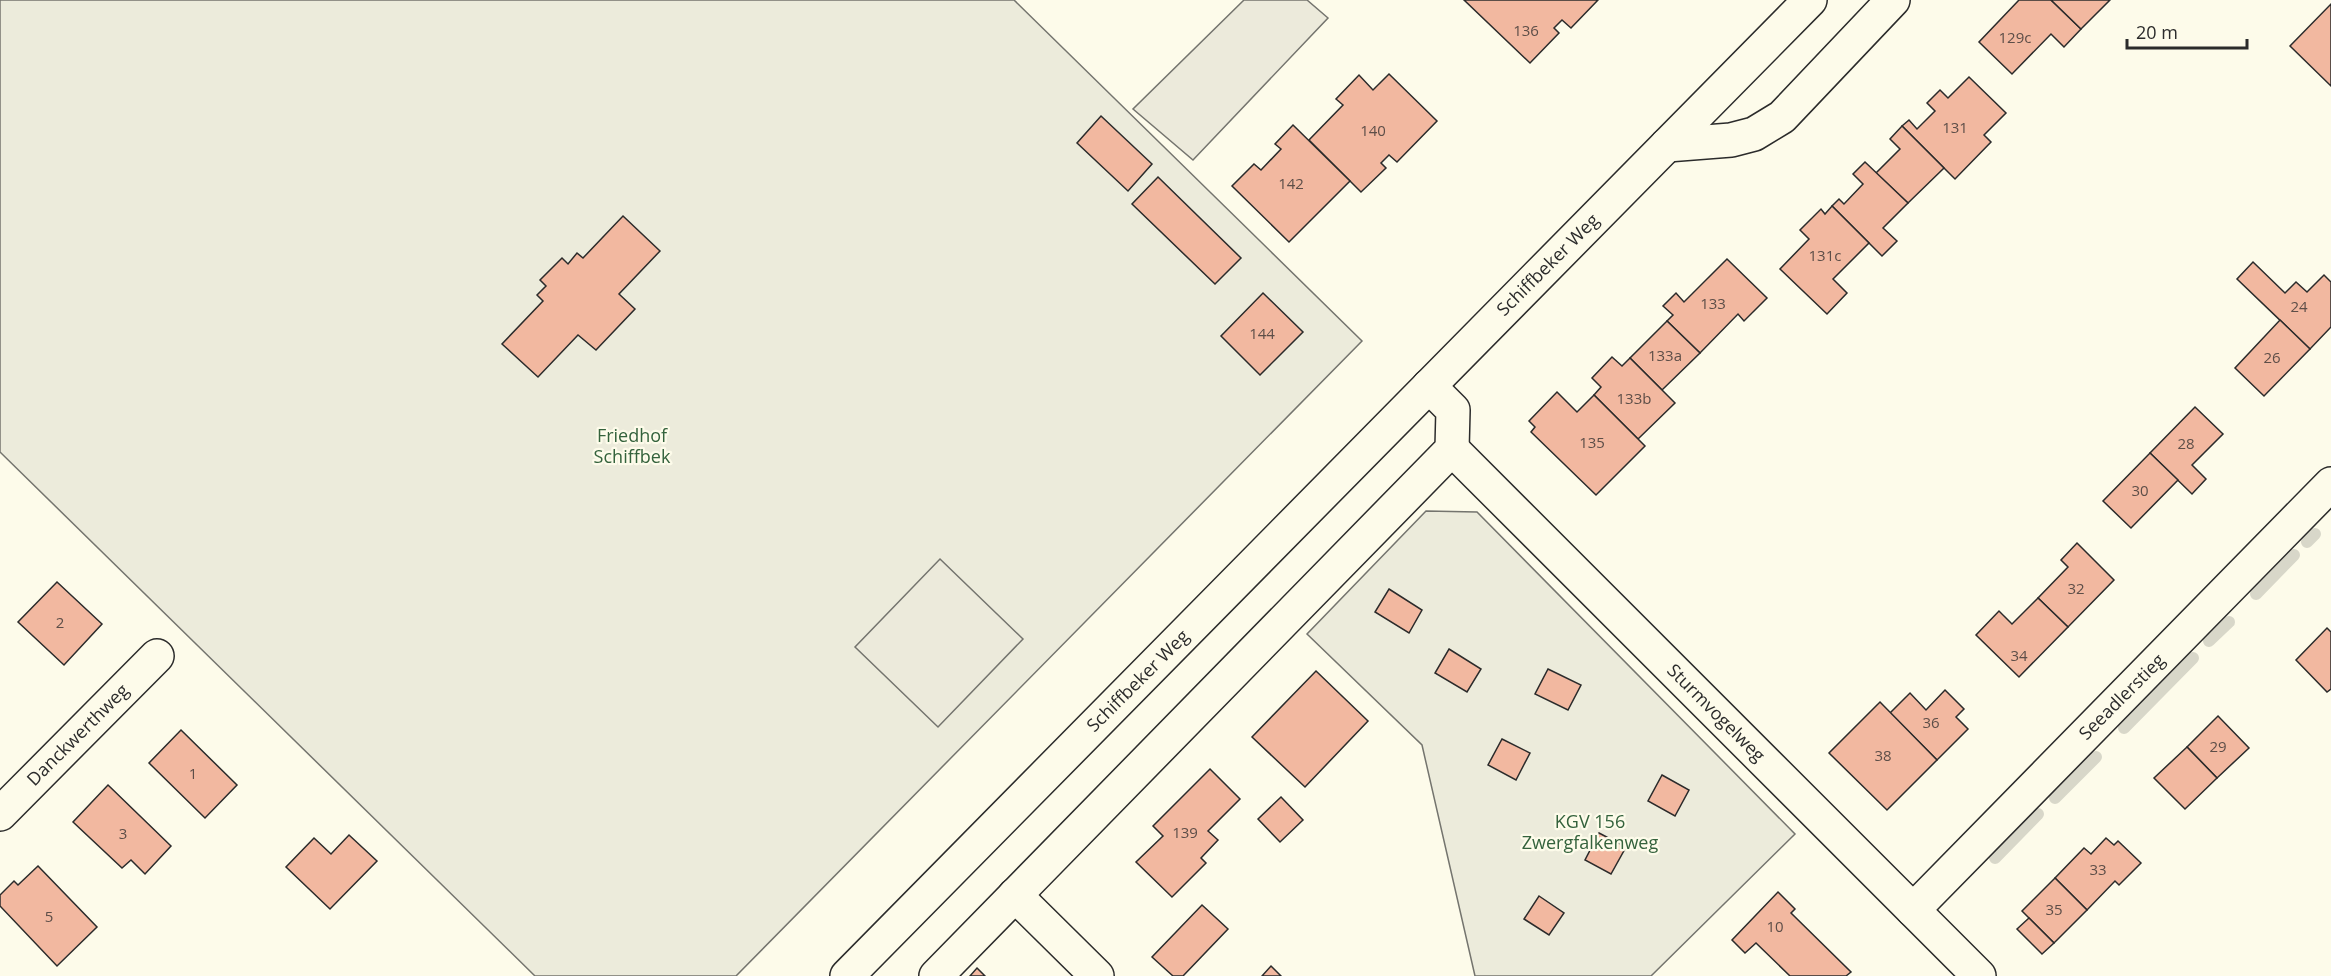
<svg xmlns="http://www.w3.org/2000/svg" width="2331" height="976" font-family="'Open Sans',sans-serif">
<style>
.green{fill:#ecebdb;stroke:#74746e;stroke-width:1.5}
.parking{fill:#eceadb;stroke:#74746e;stroke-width:1.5}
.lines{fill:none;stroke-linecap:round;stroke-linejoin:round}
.stream{stroke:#d8d7c9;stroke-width:12}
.building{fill:#f2b8a0;stroke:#2b2b2b;stroke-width:1.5}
.minor-casing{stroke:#2b2b2b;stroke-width:36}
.secondary-casing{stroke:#2b2b2b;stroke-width:36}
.minor{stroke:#fdfbea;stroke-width:33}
.secondary{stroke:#fdfbea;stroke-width:33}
.labels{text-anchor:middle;stroke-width:4.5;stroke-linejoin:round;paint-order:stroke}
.number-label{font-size:15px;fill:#5d4e48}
.street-label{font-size:18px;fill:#2b2b2b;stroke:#fdfbea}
.park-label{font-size:18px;fill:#34623c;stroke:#fdfbea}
</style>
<rect width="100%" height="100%" fill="#fdfbea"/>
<g class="green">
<path d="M 0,0 L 1014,0 L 1362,341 L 736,976 L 535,976 L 0,452 Z"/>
<path d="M 1426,511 L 1477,512 L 1795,834 L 1651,976 L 1475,976 L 1422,745 L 1307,634 Z"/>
</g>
<g class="parking">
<path d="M 1244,0 L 1307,0 L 1328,18 L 1193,160 L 1133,109 Z"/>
<path d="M 940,559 L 1023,639 L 938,727 L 855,647 Z"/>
</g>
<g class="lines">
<g class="stream">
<path d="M 2307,542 L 2315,534"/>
<path d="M 2256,594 L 2294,555"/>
<path d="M 2209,641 L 2229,622"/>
<path d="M 2124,728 L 2193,658"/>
<path d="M 2055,798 L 2096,757"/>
<path d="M 1995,858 L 2038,814"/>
</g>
</g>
<g class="building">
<path d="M 1464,0 L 1598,0 L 1571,28 L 1562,20 L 1554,28 L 1559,33 L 1530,63 Z"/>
<path d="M 2019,0 L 2051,0 L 2081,29 L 2064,47 L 2051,34 L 2012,74 L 1979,42 Z"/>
<path d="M 2051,0 L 2110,0 L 2081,29 Z"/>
<path d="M 2331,4 L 2331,86 L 2290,46 Z"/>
<path d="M 1389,74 L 1437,121 L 1397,162 L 1389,155 L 1381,163 L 1386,168 L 1361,192 L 1309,140 L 1343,105 L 1336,99 L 1359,75 L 1373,90 Z"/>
<path d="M 1969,77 L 2006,113 L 1984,135 L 1991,142 L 1955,179 L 1902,126 L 1909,120 L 1917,129 L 1935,111 L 1927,103 L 1940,90 L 1948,98 Z"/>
<path d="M 1101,116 L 1152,164 L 1128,191 L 1077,143 Z"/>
<path d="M 1293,125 L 1350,181 L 1289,242 L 1232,186 L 1254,164 L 1261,170 L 1281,149 L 1275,144 Z"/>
<path d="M 1902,126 L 1944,168 L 1908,203 L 1876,173 L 1900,149 L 1890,139 Z"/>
<path d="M 1865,162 L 1908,203 L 1883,228 L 1897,241 L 1882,256 L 1832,206 L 1839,199 L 1844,204 L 1863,184 L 1853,174 Z"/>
<path d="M 1158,177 L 1241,258 L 1215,284 L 1132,204 Z"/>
<path d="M 1832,206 L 1869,243 L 1833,279 L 1847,293 L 1827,314 L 1780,269 L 1809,239 L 1800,230 L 1821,209 L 1825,214 Z"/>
<path d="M 623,216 L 660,251 L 619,294 L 635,309 L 596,350 L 578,335 L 538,377 L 502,344 L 543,301 L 537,295 L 546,286 L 540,280 L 562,258 L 568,264 L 577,253 L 583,258 Z"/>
<path d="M 1727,259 L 1767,298 L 1744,321 L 1738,314 L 1700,353 L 1667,321 L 1673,315 L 1663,306 L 1676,293 L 1684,302 Z"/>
<path d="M 2253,262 L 2285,293 L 2296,282 L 2307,292 L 2324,275 L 2331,282 L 2331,327 L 2310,349 L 2237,279 Z"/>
<path d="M 1263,293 L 1303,332 L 1260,375 L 1221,336 Z"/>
<path d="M 2280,320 L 2310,349 L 2264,396 L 2235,368 Z"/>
<path d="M 1667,321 L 1700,353 L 1662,390 L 1630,358 Z"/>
<path d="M 1612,357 L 1622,366 L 1630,358 L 1675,403 L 1638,439 L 1594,395 L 1601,387 L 1592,378 Z"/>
<path d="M 1557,392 L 1577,412 L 1594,395 L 1645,446 L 1596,495 L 1531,432 L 1535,427 L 1529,421 Z"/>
<path d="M 2195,407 L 2223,434 L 2192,465 L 2206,479 L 2192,494 L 2150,453 Z"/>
<path d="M 2150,453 L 2178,480 L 2131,528 L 2103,501 Z"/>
<path d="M 2077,543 L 2114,580 L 2068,627 L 2038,598 L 2068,567 L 2061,560 Z"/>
<path d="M 57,582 L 102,624 L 64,665 L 18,622 Z"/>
<path d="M 1389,589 L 1422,610 L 1409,633 L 1375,612 Z"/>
<path d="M 2038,598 L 2068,627 L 2019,677 L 1976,635 L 1999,611 L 2012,624 Z"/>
<path d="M 2327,628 L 2331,632 L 2331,689 L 2327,692 L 2296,660 Z"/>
<path d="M 1449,649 L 1481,669 L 1467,692 L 1435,673 Z"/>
<path d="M 1548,669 L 1581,685 L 1568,710 L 1535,694 Z"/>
<path d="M 1316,671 L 1368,721 L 1305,787 L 1252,737 Z"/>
<path d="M 1945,690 L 1964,709 L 1956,717 L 1968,729 L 1937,760 L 1890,713 L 1910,693 L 1926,710 Z"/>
<path d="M 1880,702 L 1937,760 L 1887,810 L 1829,753 Z"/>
<path d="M 2218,716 L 2249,748 L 2217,778 L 2187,747 Z"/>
<path d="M 181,730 L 237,785 L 205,818 L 149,763 Z"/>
<path d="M 1502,739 L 1530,753 L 1516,780 L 1488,765 Z"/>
<path d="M 2187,747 L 2217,778 L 2185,809 L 2154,778 Z"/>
<path d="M 1210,769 L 1240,799 L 1208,831 L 1218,840 L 1201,858 L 1206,863 L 1172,897 L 1136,862 L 1163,836 L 1153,826 Z"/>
<path d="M 1662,775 L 1689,790 L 1675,816 L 1648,801 Z"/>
<path d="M 108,785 L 171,846 L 145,874 L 131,860 L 122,868 L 73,822 Z"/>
<path d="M 1281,797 L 1303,820 L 1280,842 L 1258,819 Z"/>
<path d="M 1599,833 L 1626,847 L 1611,874 L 1585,860 Z"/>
<path d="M 349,835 L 377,861 L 330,909 L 286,867 L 314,838 L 331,854 Z"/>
<path d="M 2106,838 L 2114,845 L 2118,841 L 2141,863 L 2119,885 L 2115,881 L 2087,910 L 2055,878 L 2084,848 L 2091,854 Z"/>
<path d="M 38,866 L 97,927 L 57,966 L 0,906 L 0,895 L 14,881 L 18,885 Z"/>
<path d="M 2055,878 L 2087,910 L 2054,943 L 2022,911 Z"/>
<path d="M 1778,892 L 1795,909 L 1791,913 L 1851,972 L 1846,976 L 1790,976 L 1756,943 L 1745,953 L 1732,940 Z"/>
<path d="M 1539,896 L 1564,913 L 1549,935 L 1524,919 Z"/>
<path d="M 1202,905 L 1228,929 L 1183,976 L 1173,976 L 1152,957 Z"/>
<path d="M 2029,918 L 2054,943 L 2042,954 L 2017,929 Z"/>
<path d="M 1271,966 L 1281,976 L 1262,976 Z"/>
<path d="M 977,968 L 985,976 L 970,976 Z"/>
</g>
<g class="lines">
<defs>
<g id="minor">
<path d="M 1667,145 L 1731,140 L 1754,134 L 1782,117 L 1893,0"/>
<path d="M 1452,449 L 1979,976"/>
<path d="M 0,814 L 157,656"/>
<path d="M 1015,895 L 1097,976"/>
<path d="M 1913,910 L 2331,484"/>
<path d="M 936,976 L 1452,449 L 1453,410 L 1429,386"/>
</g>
<path id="secondary" d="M 847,976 L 1810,0"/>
</defs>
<use href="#minor" class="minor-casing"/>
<use href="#secondary" class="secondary-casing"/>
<use href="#minor" class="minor"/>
<use href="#secondary" class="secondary"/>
</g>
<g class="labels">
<g class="number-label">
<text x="1526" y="36">136</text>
<text x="2015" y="43">129c</text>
<text x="1955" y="133">131</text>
<text x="1373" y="136">140</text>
<text x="1291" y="189">142</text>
<text x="1825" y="261">131c</text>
<text x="1713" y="309">133</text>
<text x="2299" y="312">24</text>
<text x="1262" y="339">144</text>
<text x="1665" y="361">133a</text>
<text x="2272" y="363">26</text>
<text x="1634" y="404">133b</text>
<text x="1592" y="448">135</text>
<text x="2186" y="449">28</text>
<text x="2140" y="496">30</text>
<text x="2076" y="594">32</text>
<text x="60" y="628">2</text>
<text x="2019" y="661">34</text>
<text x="1931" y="728">36</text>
<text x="2218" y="752">29</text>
<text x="1883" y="761">38</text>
<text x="193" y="779">1</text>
<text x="1185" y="838">139</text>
<text x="123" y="839">3</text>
<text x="2098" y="875">33</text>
<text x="2054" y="915">35</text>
<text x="49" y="922">5</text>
<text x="1775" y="932">10</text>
</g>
<g class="street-label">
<text transform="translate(1548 265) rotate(-45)" y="6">Schiffbeker Weg</text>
<text transform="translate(1138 681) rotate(-45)" y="6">Schiffbeker Weg</text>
<text transform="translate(2122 697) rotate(-45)" y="6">Seeadlerstieg</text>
<text transform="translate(1716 713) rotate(45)" y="6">Sturmvogelweg</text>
<text transform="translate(78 735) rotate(-45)" y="6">Danckwerthweg</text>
</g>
<g class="park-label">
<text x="632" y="442">Friedhof<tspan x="632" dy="21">Schiffbek</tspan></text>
<text x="1590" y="828">KGV 156<tspan x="1590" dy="21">Zwergfalkenweg</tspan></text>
</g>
</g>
<path d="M2127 39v9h120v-9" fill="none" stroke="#2b2b2b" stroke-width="3"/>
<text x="2136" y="39" font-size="18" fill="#2b2b2b" stroke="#fdfbea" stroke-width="4.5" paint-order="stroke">20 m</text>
</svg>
